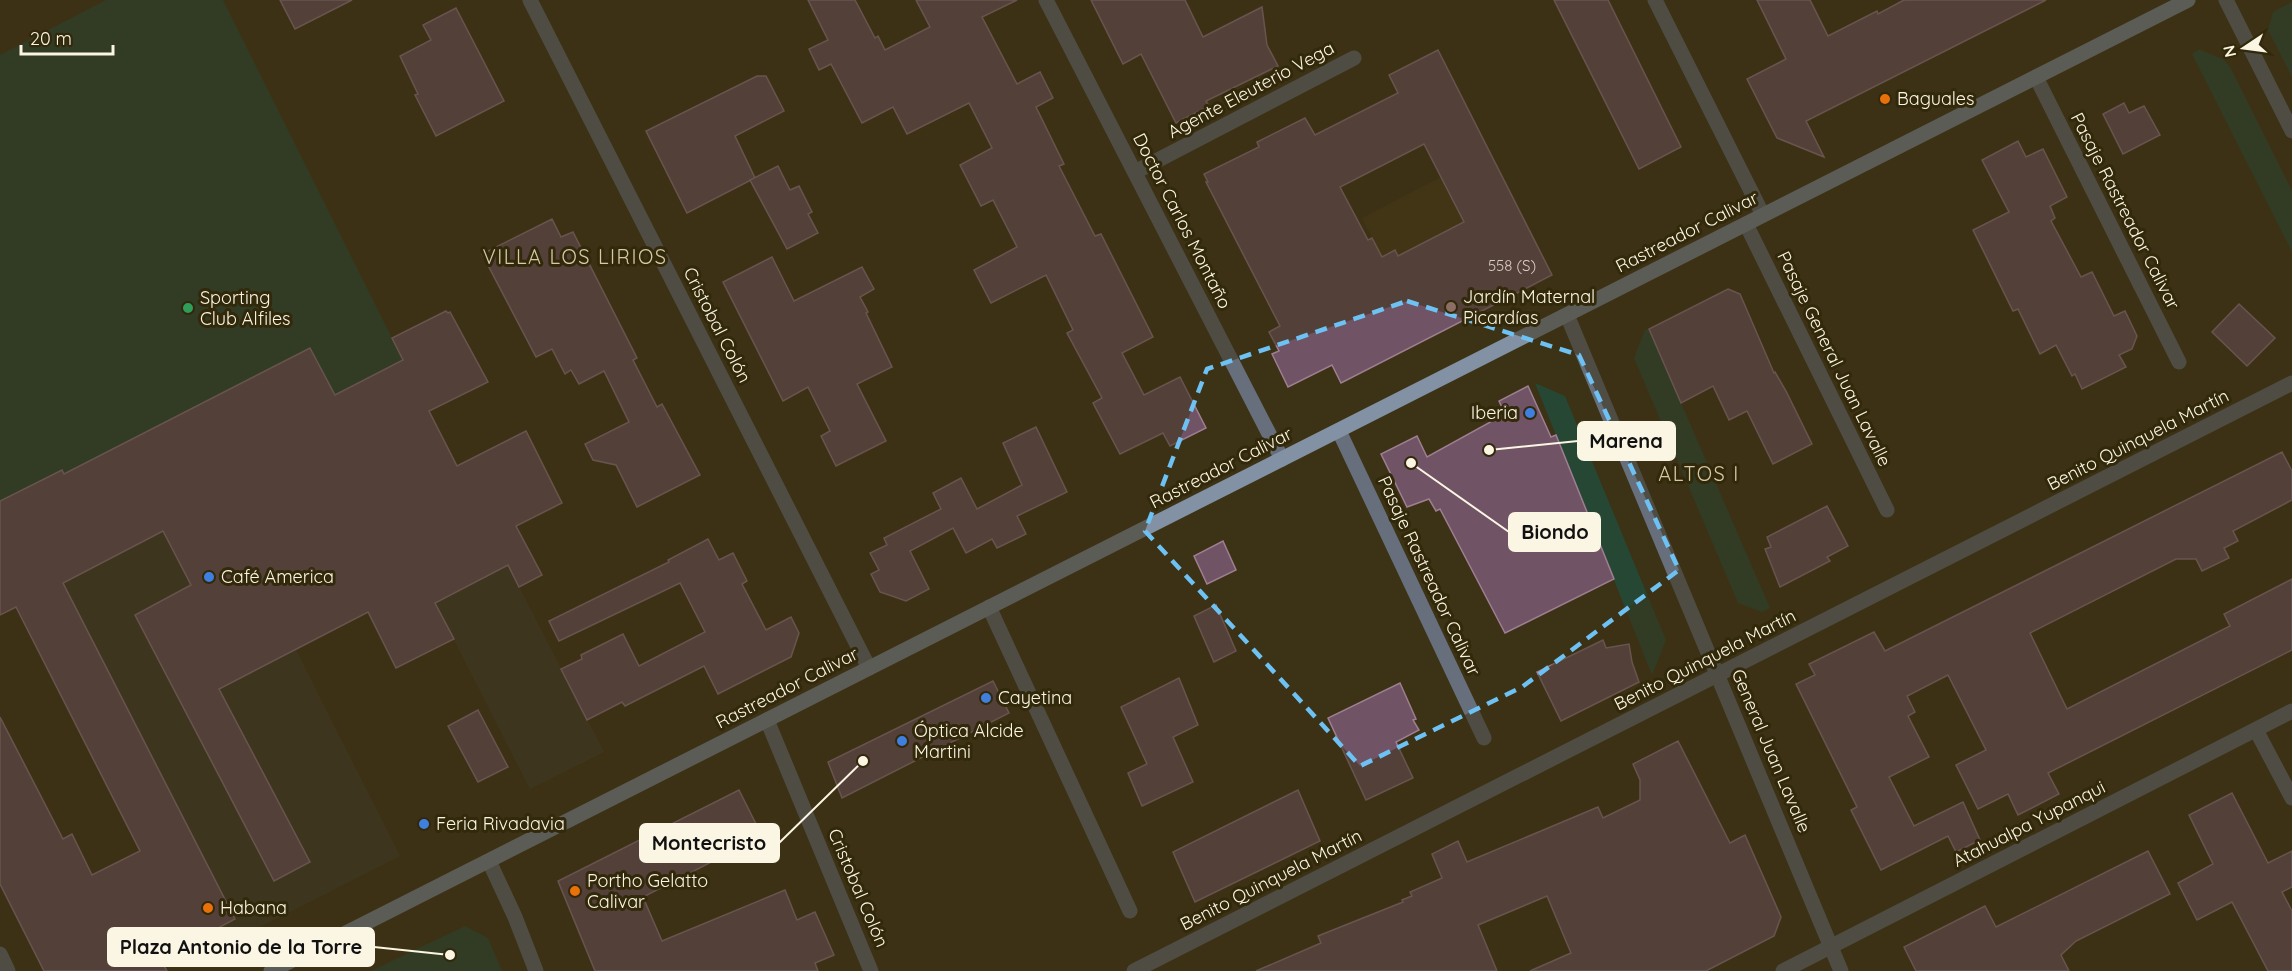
<svg xmlns="http://www.w3.org/2000/svg" width="2292" height="971" font-family="Quicksand,sans-serif">
<style>
.commercial{fill:#413a29}
.built{fill:#473a14}
.green{fill:#264734}
.building{fill:#705365;stroke:#9e7f92;stroke-width:1.5;fill-rule:evenodd}
.lines{fill:none;stroke-linecap:round;stroke-linejoin:round}
.street{stroke:#666f7b;stroke-width:15}
.secondary{stroke:#8291a3;stroke-width:15}
.marked{fill:none;stroke:#6dc2f3;stroke-width:4.5;stroke-dasharray:12 8;stroke-linejoin:round}
.food-dot{fill:#e8710a;stroke:#32280a;stroke-width:2}
.education-dot{fill:#8d6e63;stroke:#32280a;stroke-width:2}
.leisure-dot{fill:#2e9e5b;stroke:#32280a;stroke-width:2}
.shop-dot{fill:#3f7fe0;stroke:#32280a;stroke-width:2}
.labels{text-anchor:middle;stroke-width:6;stroke-linejoin:round;paint-order:stroke}
.number-label{font-size:15px;fill:#d8ccc4}
.street-label{font-size:18px;fill:#fbf5e4;stroke:#32280a}
.poi-label{font-size:18px;fill:#fbf5e4;stroke:#32280a;text-anchor:start}
.neighbourhood-label{font-size:20px;letter-spacing:1.5px;fill:#d5c9a7;stroke:#32280a}
.leader{fill:none;stroke:#fbf5e4;stroke-width:2}
.callout-dot{fill:#fbf5e4;stroke:#32280a;stroke-width:2}
.callout{fill:#fbf5e4;stroke:#fbf5e4;stroke-width:2}
.callout-label{font-size:20px;text-anchor:middle;font-weight:bold;fill:#111}
</style>
<rect width="100%" height="100%" fill="#3c3215"/>
<path class="commercial" d="M 457,466 L 604,752 L 530,789 L 425,583 L 296,650 L 400,856 L 195,960 L 0,575 L 0,563 Z"/>
<path class="built" d="M 1441,177 L 1503,300 L 1424,340 L 1362,218 Z"/>
<g class="green">
<path d="M 106,0 L 223,0 L 403,360 L 152,489 L 0,563 L 0,55 Z"/>
<path d="M 2292,2 L 2292,77 L 2268,30 L 2273,12 Z"/>
<path d="M 2199,49 L 2224,60 L 2230,67 L 2292,191 L 2292,252 L 2192,54 Z"/>
<path d="M 1649,329 L 1770,608 L 1762,612 L 1738,603 L 1634,358 L 1645,330 Z"/>
<path d="M 1535,383 L 1565,396 L 1666,640 L 1652,675 Z"/>
<path d="M 465,926 L 488,938 L 502,971 L 371,971 Z"/>
</g>
<g class="building">
<path d="M 280,0 L 352,0 L 295,29 Z"/>
<path d="M 808,0 L 855,0 L 875,38 L 878,36 L 885,50 L 930,27 L 916,0 L 1017,0 L 982,17 L 1017,84 L 1040,72 L 1053,98 L 1036,107 L 1064,164 L 1059,166 L 1095,236 L 1101,234 L 1153,337 L 1122,353 L 1144,395 L 1180,377 L 1206,428 L 1170,446 L 1163,433 L 1120,454 L 1093,403 L 1102,398 L 1067,333 L 1073,330 L 1046,275 L 991,303 L 974,270 L 1017,247 L 993,200 L 981,206 L 960,165 L 992,148 L 969,103 L 907,134 L 893,107 L 862,123 L 831,64 L 819,70 L 809,49 L 828,40 Z"/>
<path d="M 1091,0 L 1185,0 L 1203,37 L 1262,7 L 1267,45 L 1278,66 L 1206,101 L 1209,106 L 1176,123 L 1141,54 L 1123,64 Z"/>
<path d="M 1554,0 L 1608,0 L 1681,147 L 1639,169 Z"/>
<path d="M 1757,0 L 1810,0 L 1828,36 L 1877,11 L 1878,14 L 1904,0 L 2046,0 L 1806,121 L 1824,157 L 1777,138 L 1747,79 L 1786,59 Z"/>
<path d="M 456,8 L 504,101 L 436,136 L 415,95 L 418,94 L 400,56 L 431,40 L 423,25 Z"/>
<path d="M 1438,50 L 1552,275 L 1341,383 L 1332,365 L 1288,387 L 1272,354 L 1279,351 L 1269,332 L 1280,326 L 1206,182 L 1208,182 L 1204,174 L 1259,147 L 1257,142 L 1305,118 L 1315,135 L 1398,93 L 1389,75 ZM 1424,144 L 1464,222 L 1398,256 L 1395,250 L 1382,257 L 1372,238 L 1368,240 L 1340,187 Z"/>
<path d="M 757,76 L 766,76 L 784,111 L 735,136 L 755,178 L 687,213 L 646,131 Z"/>
<path d="M 2124,103 L 2129,113 L 2144,106 L 2160,135 L 2123,154 L 2103,114 Z"/>
<path d="M 2018,141 L 2026,157 L 2043,149 L 2067,197 L 2050,206 L 2055,218 L 2051,221 L 2081,277 L 2092,272 L 2114,316 L 2125,311 L 2137,336 L 2132,349 L 2119,355 L 2126,367 L 2082,389 L 2075,374 L 2072,376 L 2056,345 L 2040,354 L 2018,309 L 2013,311 L 1973,230 L 2009,212 L 1982,160 Z"/>
<path d="M 778,166 L 790,190 L 799,186 L 812,212 L 808,214 L 818,233 L 787,249 L 750,180 Z"/>
<path d="M 552,219 L 561,237 L 573,232 L 637,358 L 633,360 L 657,407 L 662,404 L 700,475 L 637,507 L 616,465 L 593,460 L 585,444 L 629,422 L 604,371 L 579,384 L 571,370 L 565,374 L 552,349 L 536,357 L 482,254 Z"/>
<path d="M 772,257 L 794,301 L 862,267 L 874,289 L 860,297 L 868,312 L 866,313 L 892,367 L 857,384 L 886,441 L 836,466 L 821,436 L 830,431 L 808,387 L 783,401 L 723,282 Z"/>
<path d="M 1728,289 L 1740,294 L 1774,373 L 1775,372 L 1786,391 L 1812,444 L 1773,464 L 1747,411 L 1729,420 L 1713,386 L 1681,403 L 1649,329 Z"/>
<path d="M 2239,304 L 2275,338 L 2247,366 L 2212,332 Z"/>
<path d="M 446,311 L 448,313 L 450,312 L 488,382 L 429,411 L 457,466 L 526,431 L 562,503 L 516,526 L 542,575 L 519,587 L 508,565 L 435,603 L 454,639 L 396,668 L 368,612 L 219,689 L 310,862 L 274,881 L 135,615 L 191,585 L 163,531 L 63,583 L 235,919 L 160,959 L 167,971 L 44,971 L 0,884 L 0,717 L 63,839 L 72,834 L 92,875 L 140,851 L 16,607 L 0,615 L 0,501 L 62,470 L 64,474 L 310,348 L 335,395 L 403,360 L 392,338 Z"/>
<path d="M 1528,386 L 1551,437 L 1556,435 L 1614,579 L 1505,633 L 1440,509 L 1436,511 L 1429,499 L 1407,507 L 1381,454 L 1417,436 L 1427,457 L 1505,414 L 1499,401 Z"/>
<path d="M 1036,427 L 1067,492 L 1017,516 L 1026,534 L 997,548 L 992,539 L 966,553 L 953,528 L 910,551 L 929,589 L 906,601 L 880,592 L 871,574 L 879,570 L 870,553 L 887,545 L 884,538 L 941,509 L 933,493 L 961,478 L 977,509 L 1022,485 L 1003,443 Z"/>
<path d="M 2282,452 L 2292,471 L 2292,500 L 2233,531 L 2238,541 L 2224,548 L 2229,558 L 2202,571 L 2196,559 L 2176,559 L 2030,633 L 2067,709 L 2230,626 L 2224,614 L 2292,579 L 2292,650 L 2048,773 L 2059,794 L 2018,815 L 2008,794 L 1978,809 L 1956,765 L 1986,750 L 1948,675 L 1907,696 L 1915,712 L 1908,716 L 1929,757 L 1889,777 L 1914,826 L 1963,802 L 1980,840 L 1956,852 L 1948,836 L 1881,870 L 1851,810 L 1857,807 L 1796,684 L 1815,675 L 1809,664 L 1874,632 L 1885,651 Z"/>
<path d="M 1827,506 L 1848,546 L 1827,557 L 1830,561 L 1780,587 L 1765,549 L 1771,547 L 1767,537 Z"/>
<path d="M 708,539 L 719,560 L 733,553 L 747,581 L 742,584 L 766,630 L 791,617 L 799,633 L 791,657 L 718,694 L 704,666 L 625,706 L 622,702 L 587,720 L 561,669 L 582,659 L 581,655 L 623,634 L 639,666 L 705,632 L 680,583 L 559,641 L 549,621 L 669,562 L 668,560 Z"/>
<path d="M 1223,541 L 1236,570 L 1207,584 L 1194,556 Z"/>
<path d="M 1216,605 L 1236,651 L 1214,662 L 1194,616 Z"/>
<path d="M 1603,640 L 1606,648 L 1629,644 L 1632,662 L 1639,682 L 1561,721 L 1537,672 Z"/>
<path d="M 1179,678 L 1198,725 L 1173,737 L 1193,782 L 1142,806 L 1128,773 L 1147,764 L 1121,707 Z"/>
<path d="M 993,681 L 1009,713 L 842,798 L 828,762 Z"/>
<path d="M 1400,683 L 1416,719 L 1413,720 L 1419,730 L 1396,742 L 1413,778 L 1366,800 L 1328,718 Z"/>
<path d="M 478,710 L 508,767 L 478,782 L 448,726 Z"/>
<path d="M 1678,741 L 1730,843 L 1745,835 L 1781,917 L 1774,936 L 1706,971 L 1530,971 L 1571,953 L 1547,896 L 1478,925 L 1497,971 L 1256,971 L 1321,943 L 1318,936 L 1403,902 L 1402,900 L 1412,896 L 1410,892 L 1442,878 L 1432,854 L 1458,841 L 1467,862 L 1598,807 L 1603,818 L 1640,800 L 1640,780 L 1633,764 Z"/>
<path d="M 739,790 L 762,836 L 643,897 L 662,941 L 785,890 L 797,920 L 815,912 L 834,955 L 815,963 L 818,971 L 595,971 L 558,881 Z"/>
<path d="M 1298,790 L 1320,841 L 1195,902 L 1173,852 Z"/>
<path d="M 2232,793 L 2268,863 L 2292,851 L 2292,887 L 2282,892 L 2292,911 L 2292,971 L 2268,971 L 2232,902 L 2197,920 L 2178,883 L 2213,864 L 2189,815 Z"/>
<path d="M 2148,851 L 2170,894 L 2076,941 L 2061,955 L 2069,971 L 1916,971 L 1904,947 L 1985,906 L 1996,927 Z"/>
</g>
<g class="lines">
<g class="street">
<path d="M 530,0 L 869,668"/>
<path d="M 1046,0 L 1282,459"/>
<path d="M 1655,0 L 1763,215"/>
<path d="M 2226,0 L 2292,131"/>
<path d="M 2036,77 L 2179,362"/>
<path d="M 1135,172 L 1354,58"/>
<path d="M 1746,224 L 1887,510"/>
<path d="M 1567,315 L 1841,971"/>
<path d="M 1339,431 L 1484,738"/>
<path d="M 989,607 L 1130,911"/>
<path d="M 767,720 L 871,971"/>
<path d="M 2256,730 L 2292,798"/>
<path d="M 489,861 L 515,917 L 536,971"/>
<path d="M 0,954 L 8,971"/>
<path d="M 1134,971 L 2292,383"/>
<path d="M 1783,971 L 2292,711"/>
</g>
<path class="secondary" d="M 271,971 L 2188,0"/>
</g>
<path d="M0 0H2292V971H0ZM 1407,301 L 1579,355 L 1679,570 L 1522,687 L 1360,766 L 1145,531 L 1207,369 Z" fill="#3c3215" fill-opacity=".55" fill-rule="evenodd"/>
<path class="marked" d="M 1407,301 L 1579,355 L 1679,570 L 1522,687 L 1360,766 L 1145,531 L 1207,369 Z"/>
<g class="food-dot">
<circle cx="1885" cy="99" r="6"/>
<circle cx="575" cy="891" r="6"/>
<circle cx="208" cy="908" r="6"/>
</g>
<circle class="education-dot" cx="1451" cy="307" r="6"/>
<circle class="leisure-dot" cx="188" cy="308" r="6"/>
<g class="shop-dot">
<circle cx="1530" cy="413" r="6"/>
<circle cx="209" cy="577" r="6"/>
<circle cx="986" cy="698" r="6"/>
<circle cx="902" cy="741" r="6"/>
<circle cx="424" cy="824" r="6"/>
</g>
<g class="labels">
<g class="number-label">
<text x="1512" y="271">558 (S)</text>
</g>
<g class="street-label">
<text transform="translate(1251 90) rotate(-28)" y="6">Agente Eleuterio Vega</text>
<text transform="translate(2125 211) rotate(63)" y="6">Pasaje Rastreador Calivar</text>
<text transform="translate(1182 221) rotate(63)" y="6">Doctor Carlos Montaño</text>
<text transform="translate(1687 232) rotate(-27)" y="6">Rastreador Calivar</text>
<text transform="translate(717 325) rotate(63)" y="6">Cristobal Colón</text>
<text transform="translate(1834 359) rotate(64)" y="6">Pasaje General Juan Lavalle</text>
<text transform="translate(2138 440) rotate(-27)" y="6">Benito Quinquela Martín</text>
<text transform="translate(1221 468) rotate(-27)" y="6">Rastreador Calivar</text>
<text transform="translate(1429 576) rotate(65)" y="6">Pasaje Rastreador Calivar</text>
<text transform="translate(1705 660) rotate(-27)" y="6">Benito Quinquela Martín</text>
<text transform="translate(787 688) rotate(-27)" y="6">Rastreador Calivar</text>
<text transform="translate(1771 751) rotate(67)" y="6">General Juan Lavalle</text>
<text transform="translate(2029 824) rotate(-27)" y="6">Atahualpa Yupanqui</text>
<text transform="translate(1271 880) rotate(-27)" y="6">Benito Quinquela Martín</text>
<text transform="translate(858 888) rotate(67)" y="6">Cristobal Colón</text>
</g>
<g class="poi-label">
<text x="1897" y="105">Baguales</text>
<text x="1463" y="303">Jardín Maternal<tspan x="1463" dy="21">Picardías</tspan></text>
<text x="200" y="304">Sporting<tspan x="200" dy="21">Club Alfiles</tspan></text>
<text x="1518" y="419" text-anchor="end">Iberia</text>
<text x="221" y="583">Café America</text>
<text x="998" y="704">Cayetina</text>
<text x="914" y="737">Óptica Alcide<tspan x="914" dy="21">Martini</tspan></text>
<text x="436" y="830">Feria Rivadavia</text>
<text x="587" y="887">Portho Gelatto<tspan x="587" dy="21">Calivar</tspan></text>
<text x="220" y="914">Habana</text>
</g>
<g class="neighbourhood-label">
<text x="575" y="264">VILLA LOS LIRIOS</text>
<text x="1699" y="481">ALTOS I</text>
</g>
</g>
<path class="leader" d="M1489 450L1578 441M1411 463L1509 532M863 761L779 843M450 955L374 947"/>
<g class="callout-dot">
<circle cx="1489" cy="450" r="6"/>
<circle cx="1411" cy="463" r="6"/>
<circle cx="863" cy="761" r="6"/>
<circle cx="450" cy="955" r="6"/>
</g>
<g class="callout">
<rect x="1578" y="422" width="97" height="38" rx="6"/>
<rect x="1509" y="513" width="91" height="38" rx="6"/>
<rect x="640" y="824" width="139" height="38" rx="6"/>
<rect x="108" y="928" width="266" height="38" rx="6"/>
</g>
<g class="callout-label">
<text x="1626" y="448">Marena</text>
<text x="1555" y="539">Biondo</text>
<text x="709" y="850">Montecristo</text>
<text x="241" y="954">Plaza Antonio de la Torre</text>
</g>
<g transform="translate(2244 48) rotate(257)" stroke="#32280a" stroke-width="4.5" paint-order="stroke">
<path d="M0-4.5L10 22L0 15L-10 22Z" fill="#fbf5e4"/>
<text y="-9" font-size="16" font-weight="bold" text-anchor="middle" fill="#fbf5e4">N</text>
</g>
<path d="M21 45v9h92v-9" fill="none" stroke="#fbf5e4" stroke-width="3"/>
<text x="30" y="45" font-size="18" fill="#fbf5e4" stroke="#32280a" stroke-width="4.5" paint-order="stroke">20 m</text>
</svg>
